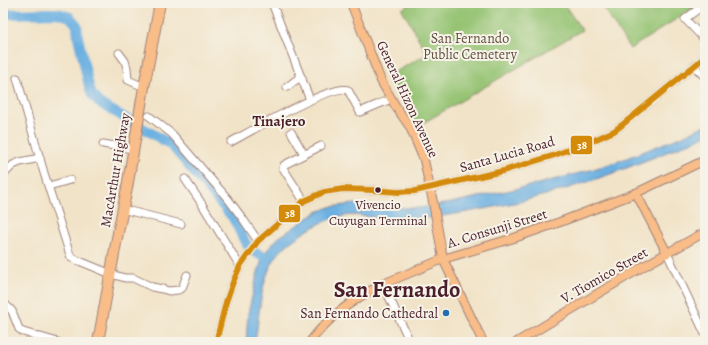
<svg xmlns="http://www.w3.org/2000/svg" width="708" height="345" font-family="Alegreya,serif">
<style>
.green{fill:#94c372;stroke:#6f714e}
.water{fill:#6cb0e1;stroke:#5b6886}
.lines{fill:none;stroke-linecap:round;stroke-linejoin:round}
.river{stroke:#6cb0e1;stroke-width:10}
.minor-casing{stroke:#9e8179;stroke-width:9}
.major-casing{stroke:#9e8179;stroke-width:10}
.highway-casing{stroke:#9e8179;stroke-width:12}
.minor{stroke:#fff;stroke-width:7}
.major{stroke:#f8bd89;stroke-width:8}
.highway{stroke:#f8bd89;stroke-width:10}
.bus-1-casing{stroke:#f7f3e8;stroke-width:9}
.bus-1{stroke:#d48b09;stroke-width:6}
.bus-dot{fill:#4a1f2b;stroke:#f7f3e8;stroke-width:1.5}
.poi-dot{fill:#1f6fb2;stroke:#f7f3e8;stroke-width:1.5}
.labels{text-anchor:middle;stroke-width:4;stroke-linejoin:round;paint-order:stroke}
.bus-label{font-size:13px;fill:#4a1f2b;stroke:#f7f3e8}
.park-label{font-size:14px;fill:#605040;stroke:#f7f3e8}
.street-label{font-size:14px;fill:#4a1f2b;stroke:#f7f3e8}
.poi-label{font-size:14px;fill:#4a1f2b;stroke:#f7f3e8;text-anchor:end}
.neighbourhood-label{font-size:15px;font-weight:bold;fill:#4a1f2b;stroke:#f7f3e8}
.town-label{font-size:22px;font-weight:bold;fill:#4a1f2b;stroke:#f7f3e8}
.line-badge{stroke:#f7f3e8;stroke-width:1.5}
.badge-label{font-size:11px;text-anchor:middle;font-weight:bold;fill:#fff}
</style>
<rect width="100%" height="100%" fill="#f7f3e8"/>
<filter id="ink" filterUnits="userSpaceOnUse"><feTurbulence type="fractalNoise" baseFrequency=".025" numOctaves="2"/><feDisplacementMap in="SourceGraphic" scale="8" xChannelSelector="R" yChannelSelector="G"/><feConvolveMatrix kernelMatrix="1 2 1 2 8 2 1 2 1" color-interpolation-filters="sRGB"/></filter>
<filter id="wash" filterUnits="userSpaceOnUse"><feTurbulence type="fractalNoise" baseFrequency=".012" numOctaves="4" result="noise"/><feDisplacementMap in="SourceGraphic" scale="16" xChannelSelector="R" yChannelSelector="G"/><feGaussianBlur stdDeviation="0.9" result="paint"/><feColorMatrix in="noise" values="0 0 0 0 0 0 0 0 0 0 0 0 0 0 0 0 0 1.4 0 .05"/><feComposite in="paint" operator="in"/></filter>
<g filter="url(#wash)">
<rect width="100%" height="100%" fill="#f1e3c7"/>
<g class="green">
<path d="M 412,3 L 563,3 L 582,30 L 418,126 L 388,76 L 427,54 L 402,9 Z"/>
<path d="M 610,3 L 701,3 L 630,49 L 603,8 Z"/>
</g>
<path class="water" d="M 705,125 L 705,136 C 644,162 580,188 514,203 C 493,207 471,212 449,215 C 441,216 433,218 425,218 C 410,219 395,219 380,218 C 368,217 356,214 344,216 C 324,219 303,232 288,244 C 259,268 261,308 255,342 L 246,342 L 248,313 L 257,276 L 263,256 L 268,249 L 278,238 L 317,212 L 330,207 L 354,204 L 377,207 L 419,208 L 451,203 L 534,185 L 587,171 L 619,161 L 683,136 Z"/>
<g class="lines">
<path class="river" d="M 3,14 L 58,13 L 70,17 L 77,25 L 78,37 L 89,86 L 92,95 L 99,103 L 148,131 L 171,145 L 233,218 L 246,244 L 255,252 L 268,259"/>
</g>
</g>
<g filter="url(#ink)">
<g class="lines">
<defs>
<g id="minor">
<path d="M 272,3 L 310,100"/>
<path d="M 705,4 L 685,19 L 705,40"/>
<path d="M 119,53 L 125,61 L 127,68 L 128,80 L 144,87"/>
<path d="M 694,66 L 705,77"/>
<path d="M 17,78 L 44,173 L 70,255 L 72,258 L 111,274 L 125,278 L 133,278 L 152,287 L 162,289 L 169,291 L 178,290 L 182,288 L 187,275"/>
<path d="M 287,87 L 296,80 L 302,78"/>
<path d="M 149,116 L 172,134 L 228,199 L 243,219 L 258,241"/>
<path d="M 291,132 L 304,154"/>
<path d="M 231,142 C 249,132 333,83 348,90 L 360,112 L 391,99"/>
<path d="M 103,144 L 133,149"/>
<path d="M 3,175 L 13,165 L 20,162 L 40,158"/>
<path d="M 185,179 L 200,201 L 240,266"/>
<path d="M 49,186 L 70,180"/>
<path d="M 304,201 L 283,168 L 284,165 L 321,146"/>
<path d="M 122,209 L 181,224"/>
<path d="M 667,253 L 705,334"/>
<path d="M 383,284 L 410,342"/>
<path d="M 3,302 L 12,311 L 19,329 L 23,332 L 58,342"/>
<path d="M 216,342 L 226,302 L 233,282 L 240,266 L 258,241 L 304,201 L 324,192 L 343,189 L 372,190 L 398,192 L 415,191 L 503,171 L 552,156 L 592,141 L 614,131 L 622,125 L 705,57"/>
</g>
<g id="major">
<path d="M 351,3 L 381,81 L 396,107 L 410,127 L 424,160 L 433,202 L 443,259 L 483,342"/>
<path d="M 636,193 L 667,253"/>
<path d="M 310,342 C 328,317 355,298 383,284 L 443,259 L 514,238 L 560,222 L 636,193 L 705,160"/>
<path d="M 517,342 L 644,266 L 705,232"/>
</g>
<path id="highway" d="M 98,342 L 117,238 L 127,188 L 144,87 L 160,3"/>
</defs>
<use href="#minor" class="minor-casing"/>
<use href="#major" class="major-casing"/>
<use href="#highway" class="highway-casing"/>
<use href="#minor" class="minor"/>
<use href="#major" class="major"/>
<use href="#highway" class="highway"/>
<defs>
<path id="bus-1" d="M 216,342 L 226,302 L 233,282 L 240,266 L 258,241 L 304,201 L 324,192 L 343,189 L 372,190 L 398,192 L 415,191 L 503,171 L 552,156 L 592,141 L 614,131 L 622,125 L 705,57"/>
</defs>
<use href="#bus-1" class="bus-1-casing"/>
<use href="#bus-1" class="bus-1"/>
</g>
</g>
<circle class="bus-dot" cx="378" cy="190" r="3.5"/>
<circle class="poi-dot" cx="446" cy="313" r="4"/>
<g class="labels">
<g class="bus-label">
<text x="378" y="209">Vivencio<tspan x="378" dy="16">Cuyugan Terminal</tspan></text>
</g>
<g class="park-label">
<text x="470" y="43">San Fernando<tspan x="470" dy="16">Public Cemetery</tspan></text>
</g>
<g class="street-label">
<text transform="translate(408 99) rotate(65)" y="5">General Hizon Avenue</text>
<text transform="translate(507 154) rotate(-16)" y="5">Santa Lucia Road</text>
<text transform="translate(115 170) rotate(-80)" y="5">MacArthur Highway</text>
<text transform="translate(497 228) rotate(-17)" y="5">A. Consunji Street</text>
<text transform="translate(604 275) rotate(-30)" y="5">V. Tiomico Street</text>
</g>
<g class="poi-label">
<text x="438" y="318">San Fernando Cathedral</text>
</g>
<g class="neighbourhood-label">
<text x="279" y="126">Tinajero</text>
</g>
<g class="town-label">
<text x="397" y="297">San Fernando</text>
</g>
</g>
<g class="line-badge">
<rect x="570" y="135" width="23" height="20" rx="4" fill="#d48b09"/>
<rect x="278" y="204" width="23" height="19" rx="4" fill="#d48b09"/>
</g>
<g class="badge-label">
<text x="582" y="149">38</text>
<text x="290" y="217">38</text>
</g>
<rect width="708" height="345" fill="none" stroke="#f7f3e8" stroke-width="16"/>
</svg>
